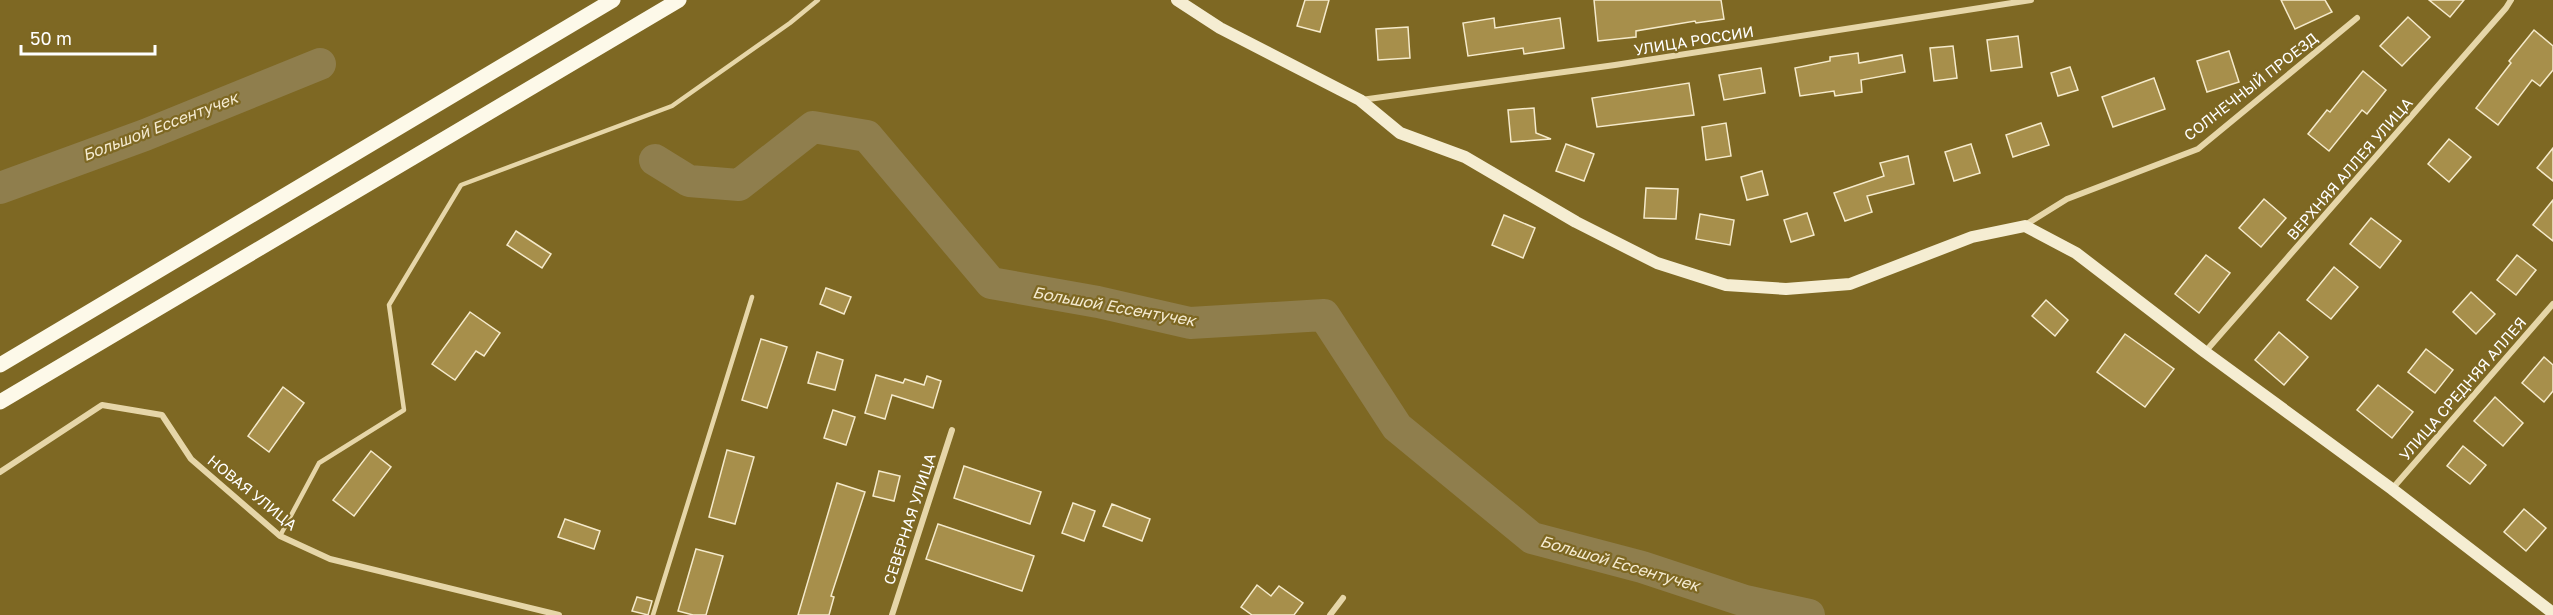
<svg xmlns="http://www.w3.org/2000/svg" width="2553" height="615" font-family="'Golos Text',sans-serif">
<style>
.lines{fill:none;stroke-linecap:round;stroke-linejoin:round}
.river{stroke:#8f7e4d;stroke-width:32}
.building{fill:#a78f4b;stroke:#f5eacb;stroke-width:1.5}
.lane{stroke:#e6d6a8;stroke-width:4.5}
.street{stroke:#e6d6a8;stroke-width:6}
.secondary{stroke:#f5edd2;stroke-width:12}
.primary{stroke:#fdf9e9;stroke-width:15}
.labels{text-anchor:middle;stroke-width:4.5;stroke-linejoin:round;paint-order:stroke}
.street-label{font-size:15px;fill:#fff;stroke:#7e6823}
.water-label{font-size:16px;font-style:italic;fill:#f5ebd1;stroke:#7e6823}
</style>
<rect width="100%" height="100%" fill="#7e6823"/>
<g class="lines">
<g class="river">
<path d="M 655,160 L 689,181 L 739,185 L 813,127 L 867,136 L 991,283 L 1098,302 L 1190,323 L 1324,315 L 1397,427 L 1532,538 L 1642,567 L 1745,601 L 1809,615"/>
<path d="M 0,188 L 145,135 L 320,64"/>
</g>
</g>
<g class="building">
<path d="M 1305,0 L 1329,0 L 1320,32 L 1297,26 Z"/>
<path d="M 1594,0 L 1721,0 L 1724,19 L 1696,23 L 1695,21 L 1636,31 L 1636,37 L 1598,41 Z"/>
<path d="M 2281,0 L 2325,0 L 2332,12 L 2295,29 Z"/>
<path d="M 2429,0 L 2464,0 L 2450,17 Z"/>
<path d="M 2408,17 L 2430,37 L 2402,66 L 2380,46 Z"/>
<path d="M 1494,18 L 1495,28 L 1560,18 L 1564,48 L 1524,54 L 1523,48 L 1468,56 L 1463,23 Z"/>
<path d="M 1408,27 L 1410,58 L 1378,60 L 1376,29 Z"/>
<path d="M 2534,30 L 2553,46 L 2553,70 L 2540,86 L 2532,80 L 2498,125 L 2476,108 L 2511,63 L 2509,61 Z"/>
<path d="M 2018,36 L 2022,67 L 1991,71 L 1987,40 Z"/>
<path d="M 1953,46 L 1957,78 L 1934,81 L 1930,48 Z"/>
<path d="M 2229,51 L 2239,82 L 2207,92 L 2197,61 Z"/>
<path d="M 1858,53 L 1859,63 L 1902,55 L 1905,72 L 1861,80 L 1862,92 L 1835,96 L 1834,91 L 1800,96 L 1795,68 L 1830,61 L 1830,57 Z"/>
<path d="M 2070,67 L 2078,90 L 2058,96 L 2051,73 Z"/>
<path d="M 1761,68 L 1765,93 L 1724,100 L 1719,75 Z"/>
<path d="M 2363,71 L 2386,90 L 2367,114 L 2362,110 L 2329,151 L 2308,134 L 2327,110 L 2330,112 Z"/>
<path d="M 2154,78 L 2165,109 L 2113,127 L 2102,97 Z"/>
<path d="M 1689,83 L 1694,115 L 1597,127 L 1592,98 Z"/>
<path d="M 1534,108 L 1536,133 L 1551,139 L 1511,142 L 1508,110 Z"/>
<path d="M 1726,123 L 1731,156 L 1706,160 L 1702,127 Z"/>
<path d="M 2041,123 L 2049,145 L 2013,157 L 2006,135 Z"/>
<path d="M 2449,139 L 2471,157 L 2449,182 L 2428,164 Z"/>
<path d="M 1566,144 L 1594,154 L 1584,181 L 1556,171 Z"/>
<path d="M 1971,144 L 1980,173 L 1954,181 L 1945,152 Z"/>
<path d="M 2553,148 L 2553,181 L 2537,168 Z"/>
<path d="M 1908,156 L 1914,184 L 1867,196 L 1872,212 L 1845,221 L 1834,193 L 1884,176 L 1880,163 Z"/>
<path d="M 1762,171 L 1768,195 L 1747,200 L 1741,177 Z"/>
<path d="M 1646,188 L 1678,189 L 1676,219 L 1644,218 Z"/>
<path d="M 2264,199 L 2286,218 L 2261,247 L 2239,228 Z"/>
<path d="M 2553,200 L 2553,241 L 2533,225 Z"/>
<path d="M 1807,213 L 1814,235 L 1791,242 L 1784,220 Z"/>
<path d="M 1700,214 L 1734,220 L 1730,245 L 1696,239 Z"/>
<path d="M 1504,215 L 1535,228 L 1523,258 L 1492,245 Z"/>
<path d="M 2371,218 L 2401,241 L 2380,268 L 2350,244 Z"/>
<path d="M 516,231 L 551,254 L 542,268 L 507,245 Z"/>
<path d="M 2206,255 L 2230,273 L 2199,313 L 2175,294 Z"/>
<path d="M 2517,255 L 2536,270 L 2516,295 L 2497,280 Z"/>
<path d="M 2334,267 L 2358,287 L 2331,319 L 2307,300 Z"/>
<path d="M 826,288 L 851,297 L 844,314 L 820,304 Z"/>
<path d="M 2471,292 L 2495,314 L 2476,334 L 2453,312 Z"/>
<path d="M 2046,300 L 2068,320 L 2055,336 L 2032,316 Z"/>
<path d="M 470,312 L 500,333 L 484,356 L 476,351 L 455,380 L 432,364 Z"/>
<path d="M 2279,332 L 2308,357 L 2284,385 L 2255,360 Z"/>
<path d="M 2125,334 L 2174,369 L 2145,407 L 2097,372 Z"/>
<path d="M 761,339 L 787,347 L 767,408 L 742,400 Z"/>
<path d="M 2426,349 L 2453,370 L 2435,393 L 2408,372 Z"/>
<path d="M 817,352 L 843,360 L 835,390 L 808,383 Z"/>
<path d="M 2544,357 L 2553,365 L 2553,391 L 2544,402 L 2522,383 Z"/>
<path d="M 876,375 L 903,383 L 905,379 L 924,385 L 927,376 L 941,381 L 933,408 L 892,395 L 885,419 L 865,413 Z"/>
<path d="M 2378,385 L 2413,412 L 2392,438 L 2357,410 Z"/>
<path d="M 283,387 L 304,403 L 269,452 L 248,436 Z"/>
<path d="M 2495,397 L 2523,423 L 2503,446 L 2474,421 Z"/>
<path d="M 833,410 L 855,417 L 846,445 L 824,438 Z"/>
<path d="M 2463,446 L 2486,465 L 2470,484 L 2447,466 Z"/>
<path d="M 727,450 L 754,457 L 735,524 L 709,517 Z"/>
<path d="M 371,451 L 391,467 L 354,516 L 333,500 Z"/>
<path d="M 964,466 L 1041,492 L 1030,524 L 954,498 Z"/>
<path d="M 879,471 L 900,476 L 894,501 L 873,496 Z"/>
<path d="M 837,483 L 865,492 L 831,596 L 834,597 L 829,615 L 798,615 Z"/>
<path d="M 1073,503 L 1095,511 L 1084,541 L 1062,533 Z"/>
<path d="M 1112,504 L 1150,519 L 1142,541 L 1103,526 Z"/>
<path d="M 2524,509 L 2546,528 L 2526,551 L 2504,532 Z"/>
<path d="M 565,519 L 600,531 L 594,549 L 558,537 Z"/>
<path d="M 938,524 L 1034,556 L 1022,591 L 926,559 Z"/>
<path d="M 696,549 L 723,556 L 706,615 L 693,615 L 678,611 Z"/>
<path d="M 1257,585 L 1271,596 L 1279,586 L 1303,603 L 1294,615 L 1252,615 L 1241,607 Z"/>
<path d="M 637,597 L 652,601 L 648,615 L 632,611 Z"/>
</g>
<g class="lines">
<g class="lane">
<path d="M 280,536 L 319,463 L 404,410 L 389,305 L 461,185 L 672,106 L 790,23 L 818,0"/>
<path d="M 653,615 L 752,297"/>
</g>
<g class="street">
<path d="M 1361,100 L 1615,65 L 2031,0"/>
<path d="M 2025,225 L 2067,199 L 2198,149 L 2357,18"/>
<path d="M 2205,352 L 2506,8 L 2511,0"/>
<path d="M 0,472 L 102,405 L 162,415 L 191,459 L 280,536 L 330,559 L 559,615"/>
<path d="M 2392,489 L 2553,304"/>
<path d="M 892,615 L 952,430"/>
<path d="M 1330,615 L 1343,598"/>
</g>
<path class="secondary" d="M 1177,0 L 1220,28 L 1360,100 L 1400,133 L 1465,157 L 1576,222 L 1657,263 L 1726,285 L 1786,289 L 1850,284 L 1972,237 L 2025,226 L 2076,253 L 2205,352 L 2392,489 L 2553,613"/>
<g class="primary">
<path d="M 0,365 L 613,0"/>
<path d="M 0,402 L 679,0"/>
</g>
</g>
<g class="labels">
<g class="street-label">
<text transform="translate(1694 41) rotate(-9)" y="5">УЛИЦА РОССИИ</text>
<text transform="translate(2251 87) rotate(-38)" y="5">СОЛНЕЧНЫЙ ПРОЕЗД</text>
<text transform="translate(2350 169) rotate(-49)" y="5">ВЕРХНЯЯ АЛЛЕЯ УЛИЦА</text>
<text transform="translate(2463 389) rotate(-49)" y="5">УЛИЦА СРЕДНЯЯ АЛЛЕЯ</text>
<text transform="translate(252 493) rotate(39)" y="5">НОВАЯ УЛИЦА</text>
<text transform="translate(910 519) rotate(-72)" y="5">СЕВЕРНАЯ УЛИЦА</text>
</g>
<g class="water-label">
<text transform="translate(160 126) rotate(-21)" y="6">Большой Ессентучек</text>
<text transform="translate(1114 306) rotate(10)" y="6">Большой Ессентучек</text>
<text transform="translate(1620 563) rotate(16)" y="6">Большой Ессентучек</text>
</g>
</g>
<path d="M21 45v9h134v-9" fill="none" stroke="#ffffff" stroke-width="3"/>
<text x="30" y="45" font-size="18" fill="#ffffff" stroke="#7e6823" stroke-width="4.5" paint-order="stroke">50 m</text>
</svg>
